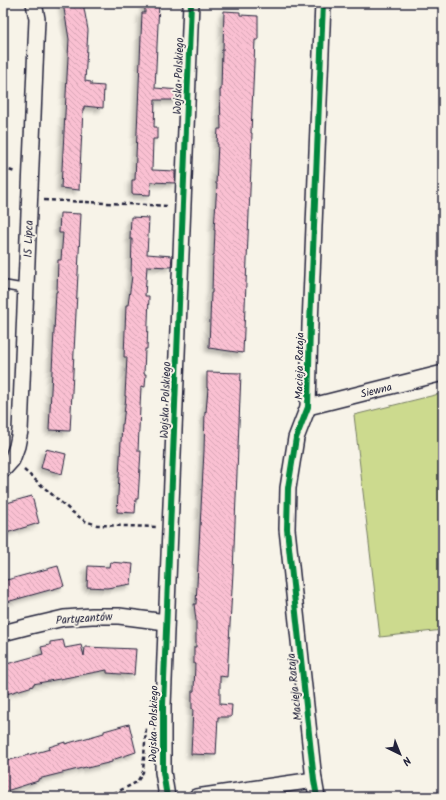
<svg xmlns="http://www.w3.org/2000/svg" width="446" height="800" font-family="Kalam,sans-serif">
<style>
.green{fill:#ccda8e;stroke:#777e64}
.building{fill:url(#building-back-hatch);stroke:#22223b;filter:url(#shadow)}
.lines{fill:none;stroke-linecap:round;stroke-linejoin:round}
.service-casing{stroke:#22223b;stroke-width:11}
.minor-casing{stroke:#22223b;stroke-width:18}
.path{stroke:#22223b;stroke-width:2.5;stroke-dasharray:4 3;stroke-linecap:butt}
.service{stroke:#f7f3e8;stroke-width:8}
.minor{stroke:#f7f3e8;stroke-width:15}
.cycleway-casing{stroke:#f7f3e8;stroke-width:8}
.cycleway{stroke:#00873e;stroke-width:6}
.labels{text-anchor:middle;stroke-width:4;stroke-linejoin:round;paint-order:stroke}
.street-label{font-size:11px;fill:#22223b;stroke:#f7f3e8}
</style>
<defs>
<pattern id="building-back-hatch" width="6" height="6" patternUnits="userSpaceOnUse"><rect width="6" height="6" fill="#fac0d2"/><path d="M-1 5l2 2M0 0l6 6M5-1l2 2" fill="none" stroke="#d6a5b5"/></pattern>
<filter id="shadow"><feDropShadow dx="-3.5" dy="3.5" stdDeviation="2" flood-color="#0004"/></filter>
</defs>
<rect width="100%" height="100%" fill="#f7f3e8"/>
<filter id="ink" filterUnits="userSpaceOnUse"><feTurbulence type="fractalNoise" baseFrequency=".025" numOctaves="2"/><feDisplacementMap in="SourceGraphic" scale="8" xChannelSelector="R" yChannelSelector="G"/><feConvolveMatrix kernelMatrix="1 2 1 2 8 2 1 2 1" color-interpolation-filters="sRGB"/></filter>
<g filter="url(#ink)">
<path class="green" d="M 443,393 L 443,630 L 380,637 L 354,415 Z"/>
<g class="building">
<path d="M 63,3 L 83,3 L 88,30 L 85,81 L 91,82 L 91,85 L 104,86 L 103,108 L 84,106 L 84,109 L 83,109 L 79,190 L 61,188 L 69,39 Z"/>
<path d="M 145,3 L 159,3 L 155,88 L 179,90 L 178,100 L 155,100 L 154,127 L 157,127 L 157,139 L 153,139 L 152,170 L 175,171 L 175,183 L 151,182 L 150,195 L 132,194 L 132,180 L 135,180 L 142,13 L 145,13 Z"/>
<path d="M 224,11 L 240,12 L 240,15 L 258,16 L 258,40 L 255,40 L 251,133 L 252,133 L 251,167 L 243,353 L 209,348 L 211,293 L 212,293 L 213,255 L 214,255 L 215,230 L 214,230 L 217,184 L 216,184 L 218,144 L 217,144 L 218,129 L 221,129 L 220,90 L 221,90 L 222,50 L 223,50 Z"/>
<path d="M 60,213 L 81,214 L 70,431 L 49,430 L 56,292 L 57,292 L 58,260 L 61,260 L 63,233 L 59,233 Z"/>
<path d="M 131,217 L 149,218 L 147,254 L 172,256 L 171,267 L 147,266 L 145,296 L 149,296 L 147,349 L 145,349 L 144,374 L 146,374 L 145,387 L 141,386 L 138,451 L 141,451 L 138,499 L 136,499 L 135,513 L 117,512 L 122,424 L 123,424 L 126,396 L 125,396 L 127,357 L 124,357 L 126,305 L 128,305 L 132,276 L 131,276 L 132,239 L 130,239 Z"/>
<path d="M 207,372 L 241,373 L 233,572 L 227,677 L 220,676 L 220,704 L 232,705 L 231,717 L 218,717 L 216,755 L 191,754 L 193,709 L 192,709 L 192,691 L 194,691 L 195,664 L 194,664 L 194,647 L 196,647 L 196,620 L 194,604 L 196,604 L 204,451 L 205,411 L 206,412 L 208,388 L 207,388 Z"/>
<path d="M 46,449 L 66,454 L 62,474 L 41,468 Z"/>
<path d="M 32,496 L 39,523 L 3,534 L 3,504 Z"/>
<path d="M 110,562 L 133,564 L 131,584 L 107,588 L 87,587 L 88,566 L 109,567 Z"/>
<path d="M 58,566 L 64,586 L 3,603 L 3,581 Z"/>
<path d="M 63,640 L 65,648 L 81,645 L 84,656 L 85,647 L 136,649 L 134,675 L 107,673 L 107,670 L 33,684 L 33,686 L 3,695 L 3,665 L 43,654 L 41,647 L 50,645 L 50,642 Z"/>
<path d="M 129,724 L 136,752 L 112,760 L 112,762 L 87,768 L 86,767 L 38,779 L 38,781 L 3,792 L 3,762 L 50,749 L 49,747 L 65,742 L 65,744 L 104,733 L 104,731 Z"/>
</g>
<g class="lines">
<defs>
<path id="service" d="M 3,285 L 26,289"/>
<g id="minor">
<path d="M 308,407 L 443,373"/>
<path d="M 3,470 L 12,460 L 17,446 L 20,431 L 37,19 L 34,3"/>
<path d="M 3,633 L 30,626 L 64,618 L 92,616 L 119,616 L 166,622"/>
<path d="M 167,797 L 163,772 L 163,706 L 191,3"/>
<path d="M 196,797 L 314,780"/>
<path d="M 317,797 L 314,780 L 287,529 L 288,488 L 296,438 L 308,407 L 310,325 L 323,3"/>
</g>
</defs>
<use href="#service" class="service-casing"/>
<use href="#minor" class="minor-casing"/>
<g class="path">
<path d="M 3,168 L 15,172"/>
<path d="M 44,200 L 169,206"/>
<path d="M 24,470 L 71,511 L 85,521 L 97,525 L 156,527"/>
<path d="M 93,797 L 117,792 L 137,782 L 143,772 L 146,728"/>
</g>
<use href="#service" class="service"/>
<use href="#minor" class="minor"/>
<defs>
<g id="cycleway">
<path d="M 167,797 L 163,772 L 163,706 L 191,3"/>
<path d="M 317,797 L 314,780 L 287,529 L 288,488 L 296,438 L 308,407 L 310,325 L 323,3"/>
</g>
</defs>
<use href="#cycleway" class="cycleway-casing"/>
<use href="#cycleway" class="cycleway"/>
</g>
</g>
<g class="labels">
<g class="street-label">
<text transform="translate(178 76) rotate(-88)" y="4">Wojska Polskiego</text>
<text transform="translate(28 239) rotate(-88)" y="4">15 Lipca</text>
<text transform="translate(299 366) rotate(-89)" y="4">Macieja Rataja</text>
<text transform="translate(376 390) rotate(-14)" y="4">Siewna</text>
<text transform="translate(165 400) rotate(-88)" y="4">Wojska Polskiego</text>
<text transform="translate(84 618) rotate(-4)" y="4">Partyzantów</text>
<text transform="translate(294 687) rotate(-96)" y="4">Macieja Rataja</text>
<text transform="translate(153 724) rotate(-89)" y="4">Wojska Polskiego</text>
</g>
</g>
<rect width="446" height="800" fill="none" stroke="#f7f3e8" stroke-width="16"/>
<rect x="8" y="8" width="430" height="784" fill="none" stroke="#22223b" stroke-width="1.5" filter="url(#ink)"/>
<g transform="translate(400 754) rotate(137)" stroke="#f7f3e8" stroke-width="3" paint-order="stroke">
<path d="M0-3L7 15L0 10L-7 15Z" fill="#22223b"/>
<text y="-6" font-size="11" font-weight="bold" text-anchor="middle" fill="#22223b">N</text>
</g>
</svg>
